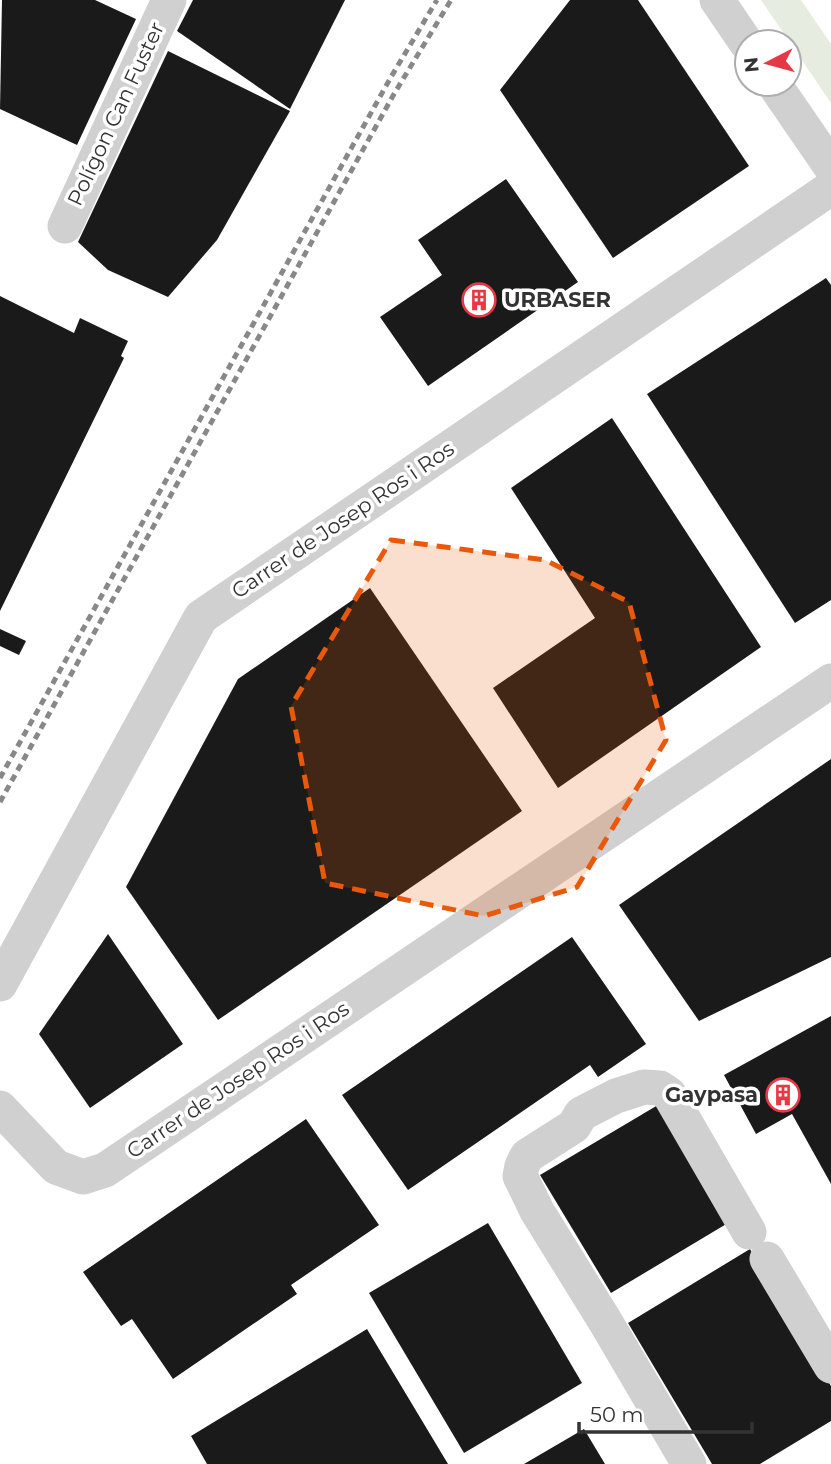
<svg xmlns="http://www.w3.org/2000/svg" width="831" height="1464" font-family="Montserrat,sans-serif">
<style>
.green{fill:#e6ecdf}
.building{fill:#1a1a1a}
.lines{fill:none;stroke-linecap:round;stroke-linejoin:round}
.minor{stroke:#d0d0d0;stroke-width:35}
.rail{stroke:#888;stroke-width:5;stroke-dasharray:7 5;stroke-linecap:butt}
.marked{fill:#e8590c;fill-opacity:0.2;stroke:#e8590c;stroke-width:5;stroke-dasharray:14 9;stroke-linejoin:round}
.labels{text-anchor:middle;stroke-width:7;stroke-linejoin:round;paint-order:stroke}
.street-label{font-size:21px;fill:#333;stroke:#fff}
.poi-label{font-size:21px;font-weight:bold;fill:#333;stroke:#fff;text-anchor:start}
</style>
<rect width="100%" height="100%" fill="#fff"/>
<path class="green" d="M 761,0 L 801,0 L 831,44 L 831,103 Z"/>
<g class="building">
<path d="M 2,0 L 95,0 L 136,19 L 77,145 L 0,109 Z"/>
<path d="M 193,0 L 345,0 L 290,109 L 177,31 Z"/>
<path d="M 570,0 L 638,0 L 749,166 L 613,258 L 500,90 Z"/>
<path d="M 168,51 L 290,111 L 217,240 L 168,297 L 108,270 L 78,242 Z"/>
<path d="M 506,179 L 578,282 L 428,386 L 380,317 L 442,275 L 418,240 Z"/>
<path d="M 826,278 L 831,285 L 831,600 L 795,623 L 647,394 Z"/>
<path d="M 0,296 L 74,333 L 80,318 L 128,341 L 121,356 L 124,358 L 0,611 Z"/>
<path d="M 612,418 L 761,647 L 558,788 L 493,688 L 595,618 L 511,488 Z"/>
<path d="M 370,588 L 522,811 L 218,1020 L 126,887 L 238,679 Z"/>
<path d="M 0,629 L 26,641 L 19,655 L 0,646 Z"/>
<path d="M 831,759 L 831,957 L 699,1021 L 619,905 Z"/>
<path d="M 108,934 L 183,1044 L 90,1108 L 39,1034 Z"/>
<path d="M 572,937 L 646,1044 L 598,1077 L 590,1065 L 408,1190 L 342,1095 Z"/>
<path d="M 831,1016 L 831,1184 L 792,1114 L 756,1134 L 724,1075 Z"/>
<path d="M 663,1102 L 733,1220 L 611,1293 L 540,1175 Z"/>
<path d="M 306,1119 L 379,1225 L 291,1285 L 297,1294 L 173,1379 L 132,1319 L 121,1326 L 83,1272 Z"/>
<path d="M 488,1223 L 582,1383 L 464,1453 L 369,1293 Z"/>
<path d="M 750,1249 L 831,1386 L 831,1421 L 760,1464 L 712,1464 L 628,1323 Z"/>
<path d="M 367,1329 L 448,1464 L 207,1464 L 191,1436 Z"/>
<path d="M 584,1429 L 605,1464 L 524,1464 Z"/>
</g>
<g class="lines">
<g class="minor">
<path d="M 717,0 L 747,44"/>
<path d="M 774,84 L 831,167"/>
<path d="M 65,226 L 169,0"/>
<path d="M 0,984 L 201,617 L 831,188"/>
<path d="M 0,1108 L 56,1167 L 83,1177 L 105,1170 L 831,681"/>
<path d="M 767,1259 L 831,1366"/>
<path d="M 689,1464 L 605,1321 L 537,1211 L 520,1176 L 522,1166 L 527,1156 L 574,1126 L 581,1114 L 616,1096 L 644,1087 L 660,1088 L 669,1094 L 749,1232"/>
</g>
<g class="rail">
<path d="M 0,778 L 391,77 L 437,0"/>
<path d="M 0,802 L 394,94 L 451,0"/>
</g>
</g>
<path class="marked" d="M 391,540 L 545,560 L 629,602 L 666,740 L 577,887 L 484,916 L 325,883 L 291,706 Z"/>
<defs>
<symbol id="building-ring" viewBox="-11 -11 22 22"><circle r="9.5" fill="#fff" stroke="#e63946" stroke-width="1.5"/><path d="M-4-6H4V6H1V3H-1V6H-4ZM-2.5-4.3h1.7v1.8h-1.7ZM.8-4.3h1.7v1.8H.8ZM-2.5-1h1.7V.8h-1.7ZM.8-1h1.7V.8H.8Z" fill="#e63946"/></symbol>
</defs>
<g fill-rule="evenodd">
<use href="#building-ring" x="460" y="281" width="38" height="38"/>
<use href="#building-ring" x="764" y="1076" width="38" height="38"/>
</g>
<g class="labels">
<g class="street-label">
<text transform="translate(116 114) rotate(-65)" y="7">Polígon Can Fuster</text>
<text transform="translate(343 520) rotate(-34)" y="7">Carrer de Josep Ros i Ros</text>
<text transform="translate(238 1080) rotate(-34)" y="7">Carrer de Josep Ros i Ros</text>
</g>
<g class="poi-label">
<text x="504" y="307">URBASER</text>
<text x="758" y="1102" text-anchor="end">Gaypasa</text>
</g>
</g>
<g transform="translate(768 63) rotate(264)"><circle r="33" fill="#ffffff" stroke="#adadad" stroke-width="2"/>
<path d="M0-5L12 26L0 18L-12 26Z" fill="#e63946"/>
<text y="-10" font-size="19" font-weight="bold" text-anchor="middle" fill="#333333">N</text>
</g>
<path d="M579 1422v10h173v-10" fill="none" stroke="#333333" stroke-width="3.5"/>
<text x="590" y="1422" font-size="21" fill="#333333" stroke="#ffffff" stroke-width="5" paint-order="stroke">50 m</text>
</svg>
